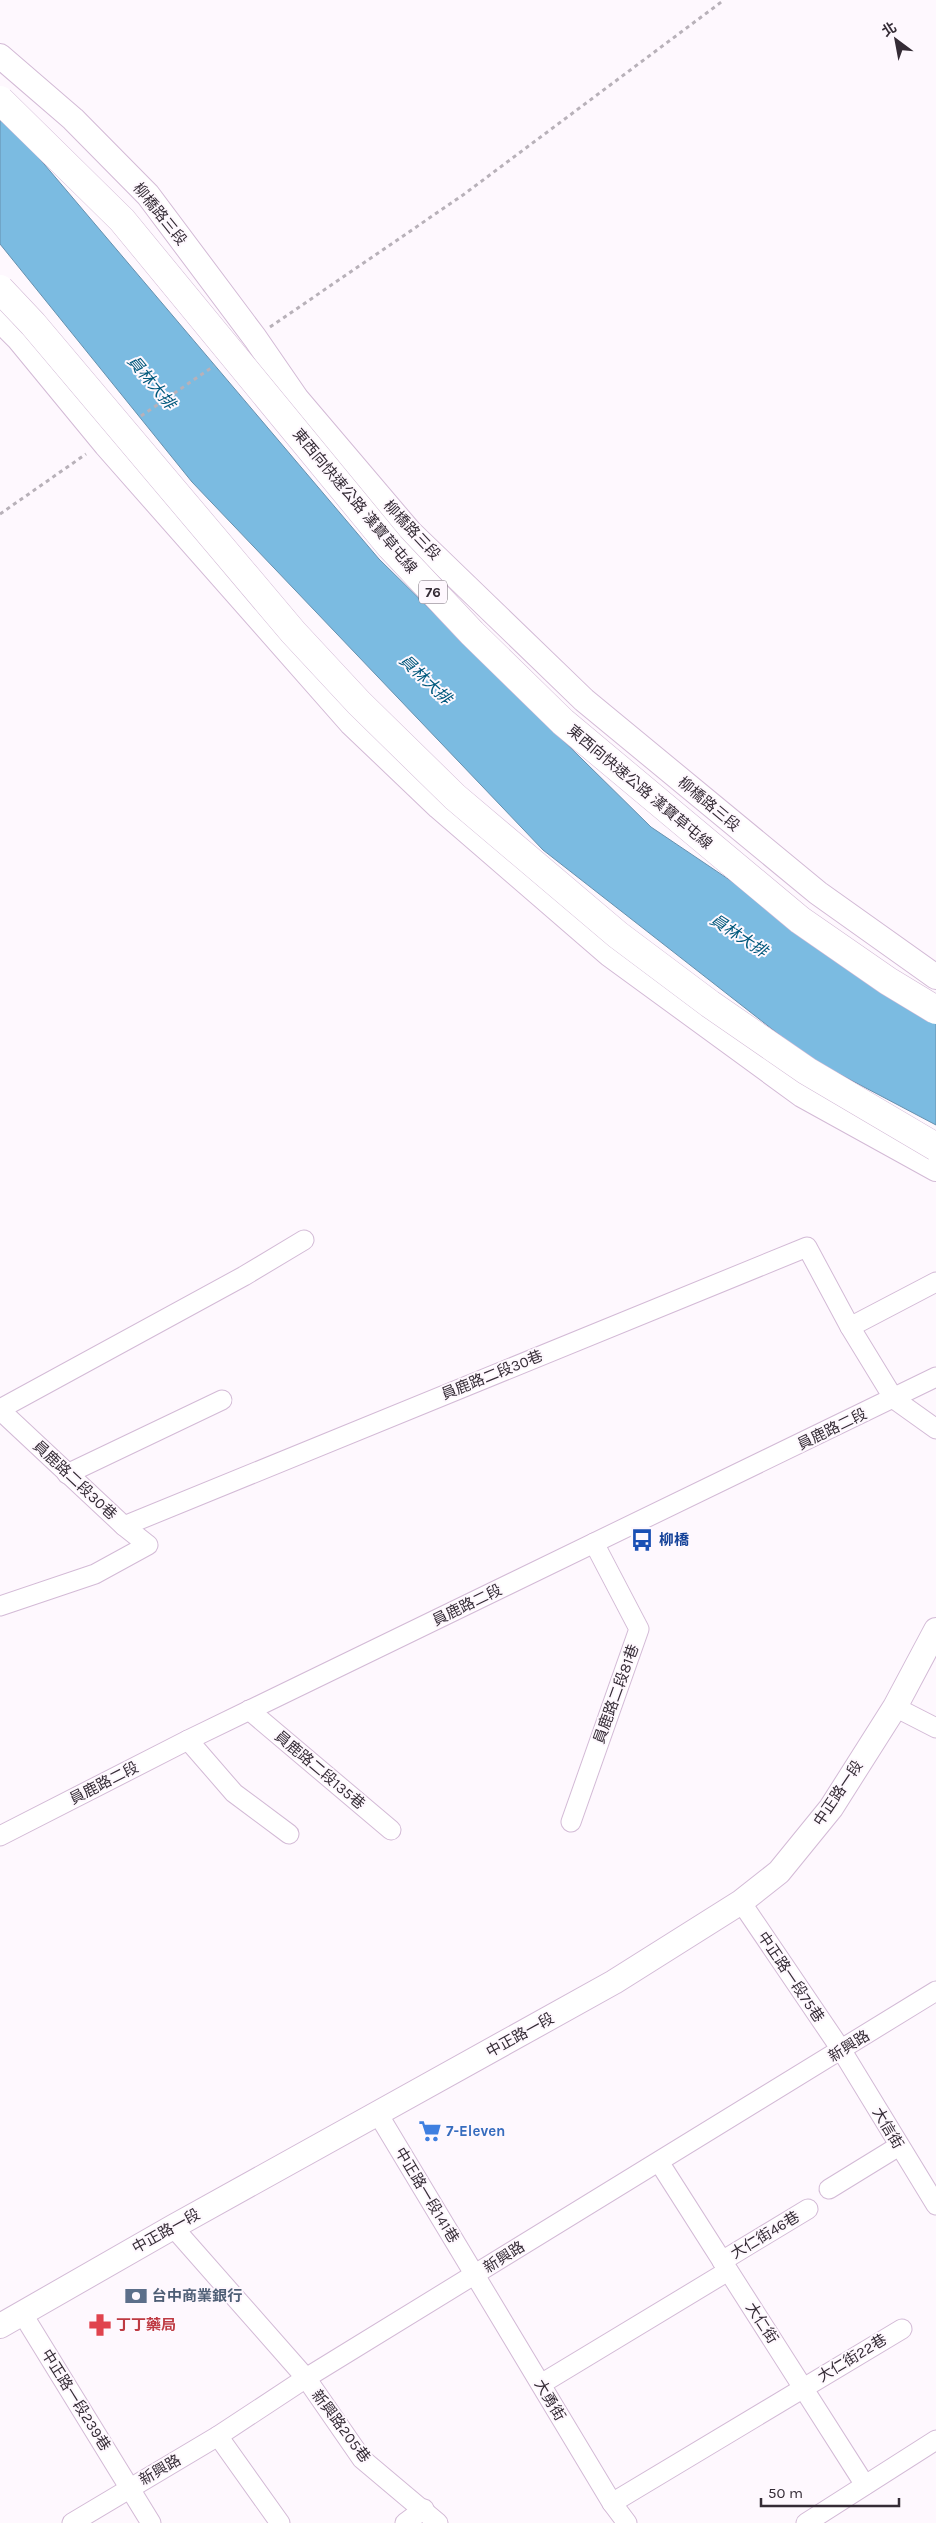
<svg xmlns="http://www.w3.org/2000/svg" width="936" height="2523" font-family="Karla,'Noto Sans TC',sans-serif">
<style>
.water{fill:#7bbbe1;stroke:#6690ae}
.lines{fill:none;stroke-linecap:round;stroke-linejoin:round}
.minor-casing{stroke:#d3bad6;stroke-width:21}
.major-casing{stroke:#d3bad6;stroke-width:26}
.path{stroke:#b8b1b9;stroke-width:3;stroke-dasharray:4 4;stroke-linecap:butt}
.minor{stroke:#fff;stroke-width:19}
.major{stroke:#fff;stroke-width:24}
.highway-bridge-casing{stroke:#d3bad6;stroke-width:29;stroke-linecap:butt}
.highway-bridge{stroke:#fff;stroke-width:28}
.labels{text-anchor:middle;stroke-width:4;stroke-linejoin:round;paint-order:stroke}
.shield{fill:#fef8fe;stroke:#716972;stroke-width:1}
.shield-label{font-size:14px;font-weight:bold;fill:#352c36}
.street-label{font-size:15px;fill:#352c36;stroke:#fef8fe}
.transit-label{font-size:15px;font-weight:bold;fill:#164399;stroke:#fef8fe;text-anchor:start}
.shop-label{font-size:15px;font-weight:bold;fill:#366cbe;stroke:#fef8fe;text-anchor:start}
.service-label{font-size:15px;font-weight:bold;fill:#4e5e75;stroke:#fef8fe;text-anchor:start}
.health-label{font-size:15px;font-weight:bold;fill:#be3a42;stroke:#fef8fe;text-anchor:start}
.water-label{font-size:16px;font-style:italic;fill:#00587c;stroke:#fef8fe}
</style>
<rect width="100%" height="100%" fill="#fef8fe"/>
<path class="water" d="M 0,112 L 379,559 L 651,827 L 936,1019 L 936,1125 L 809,1058 L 543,850 L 192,482 L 0,244 Z"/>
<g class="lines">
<defs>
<g id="minor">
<path d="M 850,1327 L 936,1282"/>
<path d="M 0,1409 L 244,1276 L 304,1240"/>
<path d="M 0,1410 L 124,1526 L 807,1247 L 850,1327 L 894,1399 L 936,1429"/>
<path d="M 67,1474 L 222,1400"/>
<path d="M 0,1606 L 95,1574 L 148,1545 L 124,1526"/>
<path d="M 895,1707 L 936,1728"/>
<path d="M 249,1710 L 391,1830"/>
<path d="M 188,1740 L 234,1793 L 289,1834"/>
<path d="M 571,1822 L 639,1629 L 594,1543"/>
<path d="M 0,1836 L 188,1740 L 936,1377"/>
<path d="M 741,1902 L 842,2051 L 936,2205"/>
<path d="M 378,2114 L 612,2503 L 627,2523"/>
<path d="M 659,2162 L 865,2485"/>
<path d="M 829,2189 L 899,2146"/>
<path d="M 173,2227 L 306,2378 L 362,2459 L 438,2523"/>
<path d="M 722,2261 L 808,2209"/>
<path d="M 22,2313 L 151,2523"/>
<path d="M 541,2384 L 728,2271"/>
<path d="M 218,2436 L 280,2523"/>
<path d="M 612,2503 L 902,2329"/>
<path d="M 72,2523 L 218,2436 L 306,2378 L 936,1991"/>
<path d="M 405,2523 L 424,2509"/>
<path d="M 806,2523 L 936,2440"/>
</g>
<g id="major">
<path d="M 0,56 L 73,119 L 148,195 L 255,338 L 297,399 L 410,532 L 584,700 L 818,893 L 936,977"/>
<path d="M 0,320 L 18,338 L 106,445 L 351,723 L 439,807 L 609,954 L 802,1095 L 936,1169"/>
<path d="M 0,2326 L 173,2227 L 614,1982 L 741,1902 L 779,1872 L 831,1808 L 895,1707 L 936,1630"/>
</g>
</defs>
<use href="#minor" class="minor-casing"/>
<use href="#major" class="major-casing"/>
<g class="path">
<path d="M 270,327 L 463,195 L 724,0"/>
<path d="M 141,416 L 214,366"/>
<path d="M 0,514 L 86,454"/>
</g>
<use href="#minor" class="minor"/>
<use href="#major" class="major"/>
<defs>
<g id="highway-bridge">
<path d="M 0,100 L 122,220 L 390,546 L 472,633 L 563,722 L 800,920 L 888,981 L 936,1010"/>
<path d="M 0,289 L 33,324 L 293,632 L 359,703 L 455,797 L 618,935 L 710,1004 L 807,1071 L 936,1147"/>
</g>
</defs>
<use href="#highway-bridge" class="highway-bridge-casing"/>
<use href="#highway-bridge" class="highway-bridge"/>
</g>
<defs>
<symbol id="bus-bare" viewBox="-9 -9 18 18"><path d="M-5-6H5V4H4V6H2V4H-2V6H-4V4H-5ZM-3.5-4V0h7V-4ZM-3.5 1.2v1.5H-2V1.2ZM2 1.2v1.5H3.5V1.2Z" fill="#1a4fb4" stroke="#fef8fe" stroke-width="2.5" paint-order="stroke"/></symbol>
<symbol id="supermarket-bare" viewBox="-9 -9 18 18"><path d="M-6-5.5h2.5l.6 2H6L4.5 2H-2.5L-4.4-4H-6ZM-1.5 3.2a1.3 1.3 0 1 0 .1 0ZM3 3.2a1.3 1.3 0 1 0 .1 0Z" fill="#3f7fe0" stroke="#fef8fe" stroke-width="2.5" paint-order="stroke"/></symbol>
<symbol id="bank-bare" viewBox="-9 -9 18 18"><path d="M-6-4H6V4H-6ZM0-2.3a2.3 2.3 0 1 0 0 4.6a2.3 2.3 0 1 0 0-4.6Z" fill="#5c6f8a" stroke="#fef8fe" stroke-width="2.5" paint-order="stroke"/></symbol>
<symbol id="pharmacy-bare" viewBox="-9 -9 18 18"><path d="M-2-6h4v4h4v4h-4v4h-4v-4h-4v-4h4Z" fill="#e0444e" stroke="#fef8fe" stroke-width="2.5" paint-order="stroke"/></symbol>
</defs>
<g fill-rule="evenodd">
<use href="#bus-bare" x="626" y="1524" width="32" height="32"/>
<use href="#supermarket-bare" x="414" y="2115" width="32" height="32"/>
<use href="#bank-bare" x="120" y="2280" width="32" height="32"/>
<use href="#pharmacy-bare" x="84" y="2309" width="32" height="32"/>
</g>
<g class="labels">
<rect class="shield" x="419" y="580.5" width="28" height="23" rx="4"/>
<g class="shield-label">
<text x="433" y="597">76</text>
</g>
<g class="street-label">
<text transform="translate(160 214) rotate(51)" y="5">柳橋路三段</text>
<text transform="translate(355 501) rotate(50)" y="5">東西向快速公路 漢寶草屯線</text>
<text transform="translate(412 530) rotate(47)" y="5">柳橋路三段</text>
<text transform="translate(640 787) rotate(40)" y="5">東西向快速公路 漢寶草屯線</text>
<text transform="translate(709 804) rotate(40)" y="5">柳橋路三段</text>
<text transform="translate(492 1375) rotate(-22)" y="5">員鹿路二段30巷</text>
<text transform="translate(832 1429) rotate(-26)" y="5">員鹿路二段</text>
<text transform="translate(75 1480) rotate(43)" y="5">員鹿路二段30巷</text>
<text transform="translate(467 1605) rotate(-26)" y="5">員鹿路二段</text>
<text transform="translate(616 1694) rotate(-70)" y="5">員鹿路二段81巷</text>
<text transform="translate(320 1770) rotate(40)" y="5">員鹿路二段135巷</text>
<text transform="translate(104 1783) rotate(-27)" y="5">員鹿路二段</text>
<text transform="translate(838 1793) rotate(-56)" y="5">中正路一段</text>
<text transform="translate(791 1977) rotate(56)" y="5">中正路一段75巷</text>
<text transform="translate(520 2035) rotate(-29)" y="5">中正路一段</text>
<text transform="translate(849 2046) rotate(-32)" y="5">新興路</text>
<text transform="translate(888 2128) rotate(59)" y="5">大信街</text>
<text transform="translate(427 2195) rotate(59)" y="5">中正路一段141巷</text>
<text transform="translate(166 2231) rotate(-29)" y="5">中正路一段</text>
<text transform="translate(765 2235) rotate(-31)" y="5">大仁街46巷</text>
<text transform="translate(504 2257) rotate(-32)" y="5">新興路</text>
<text transform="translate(762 2323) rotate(57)" y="5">大仁街</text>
<text transform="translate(852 2358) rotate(-31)" y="5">大仁街22巷</text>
<text transform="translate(76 2400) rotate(58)" y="5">中正路一段239巷</text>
<text transform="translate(550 2400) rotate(59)" y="5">大勇街</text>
<text transform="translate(341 2426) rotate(53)" y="5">新興路205巷</text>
<text transform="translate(160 2470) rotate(-30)" y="5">新興路</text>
</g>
<g class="transit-label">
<text x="659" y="1545">柳橋</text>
</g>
<g class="shop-label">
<text x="446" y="2136">7-Eleven</text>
</g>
<g class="service-label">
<text x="152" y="2301">台中商業銀行</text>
</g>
<g class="health-label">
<text x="116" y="2330">丁丁藥局</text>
</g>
<g class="water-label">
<text transform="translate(152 382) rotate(50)" y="6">員林大排</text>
<text transform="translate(426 679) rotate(43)" y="6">員林大排</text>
<text transform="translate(739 935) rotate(33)" y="6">員林大排</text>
</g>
</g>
<g transform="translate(896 40) rotate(328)" stroke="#fef8fe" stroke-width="4" paint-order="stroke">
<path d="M0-4L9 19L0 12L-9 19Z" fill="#352c36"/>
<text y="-8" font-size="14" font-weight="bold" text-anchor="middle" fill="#352c36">北</text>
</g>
<path d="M761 2498v8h138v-8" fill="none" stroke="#352c36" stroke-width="2.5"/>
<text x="768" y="2498" font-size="15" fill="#352c36" stroke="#fef8fe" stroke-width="4" paint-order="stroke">50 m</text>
</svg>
